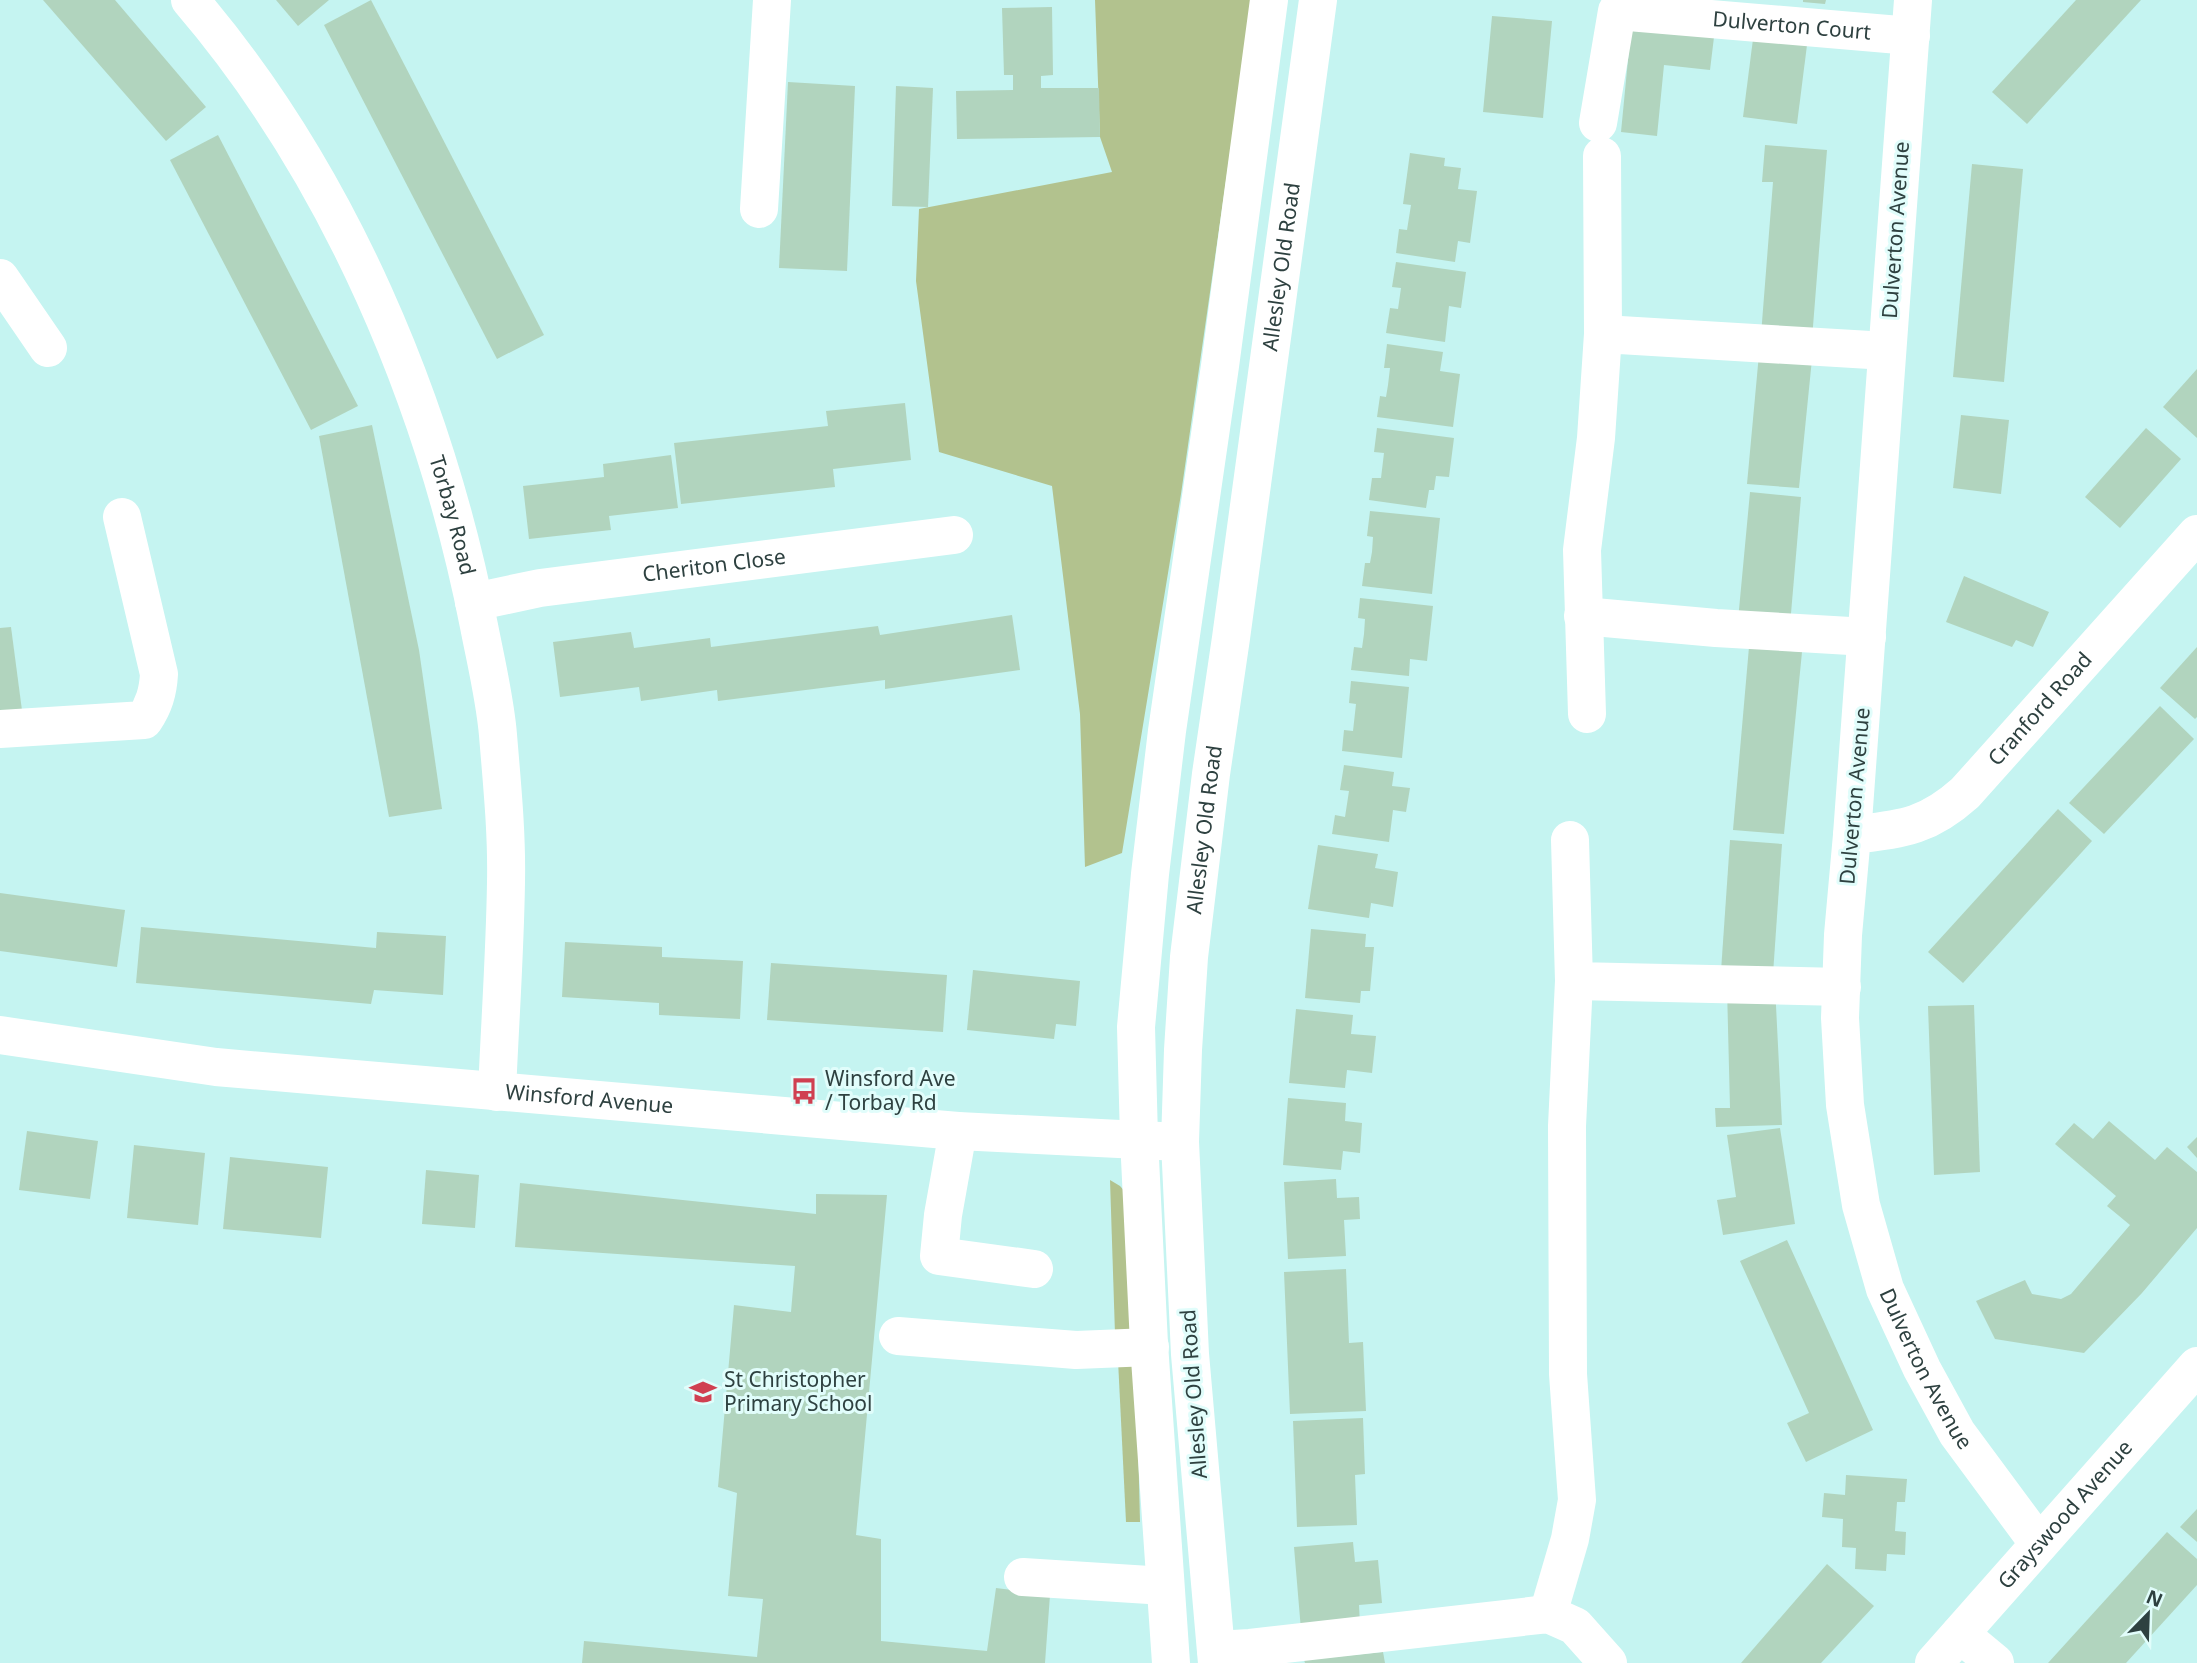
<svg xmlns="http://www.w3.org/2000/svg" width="2197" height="1663" font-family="'Noto Sans',sans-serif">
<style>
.green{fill:#b2c28e}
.building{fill:#b1d4be}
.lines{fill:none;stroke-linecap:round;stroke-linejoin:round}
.minor{stroke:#fff;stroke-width:38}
.major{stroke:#fff;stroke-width:38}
.labels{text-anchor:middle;stroke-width:6;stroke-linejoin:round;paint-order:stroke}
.street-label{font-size:21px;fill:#2e4140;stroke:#e1fdfb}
.poi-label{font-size:21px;fill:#2e4140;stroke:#e1fdfb;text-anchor:start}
</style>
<rect width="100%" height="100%" fill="#c5f4f1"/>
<g class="green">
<path d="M 1095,0 L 1252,0 L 1181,494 L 1122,853 L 1085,867 L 1080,714 L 1052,486 L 939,452 L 916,281 L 919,209 L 1112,172 L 1100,137 Z"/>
<path d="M 1110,1180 L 1120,1186 L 1127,1194 L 1133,1335 L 1115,1334 Z"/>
<path d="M 1118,1360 L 1136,1361 L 1140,1522 L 1126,1522 Z"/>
</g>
<g class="building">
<path d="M 43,0 L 115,0 L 206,107 L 166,141 Z"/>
<path d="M 276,0 L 329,0 L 298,26 Z"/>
<path d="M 371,0 L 544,335 L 497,359 L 324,25 Z"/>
<path d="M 1803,0 L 1826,0 L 1825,4 L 1803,2 Z"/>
<path d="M 2076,0 L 2141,0 L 2027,124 L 1992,92 Z"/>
<path d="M 1052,7 L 1053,75 L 1041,76 L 1041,88 L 1099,88 L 1100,137 L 957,139 L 956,91 L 1013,90 L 1013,75 L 1004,75 L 1002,8 Z"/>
<path d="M 1492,16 L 1552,21 L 1543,118 L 1483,112 Z"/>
<path d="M 1631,29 L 1714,37 L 1710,70 L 1664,65 L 1657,136 L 1621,132 Z"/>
<path d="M 1753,39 L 1807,45 L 1797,124 L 1743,117 Z"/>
<path d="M 788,82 L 855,86 L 847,271 L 779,268 Z"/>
<path d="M 896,86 L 933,88 L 928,207 L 892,206 Z"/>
<path d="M 218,135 L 358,406 L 311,430 L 170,160 Z"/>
<path d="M 1765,145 L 1827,150 L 1812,339 L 1761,335 L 1773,182 L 1762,182 Z"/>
<path d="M 1410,153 L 1445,158 L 1444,166 L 1461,168 L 1458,189 L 1477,191 L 1470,243 L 1458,241 L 1455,262 L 1396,253 L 1399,229 L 1407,230 L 1411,205 L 1403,204 Z"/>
<path d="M 1972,164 L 2023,169 L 2004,382 L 1953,377 Z"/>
<path d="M 1396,262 L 1466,272 L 1461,308 L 1449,306 L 1445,342 L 1386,333 L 1390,308 L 1398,309 L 1401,288 L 1392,287 Z"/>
<path d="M 1387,344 L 1443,352 L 1440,371 L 1460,374 L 1453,427 L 1377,417 L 1380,396 L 1386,397 L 1388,385 L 1390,368 L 1384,368 Z"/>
<path d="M 1759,354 L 1812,359 L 1799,488 L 1747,484 Z"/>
<path d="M 2197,369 L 2197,438 L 2163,407 Z"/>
<path d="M 905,403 L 911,460 L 833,469 L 835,487 L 681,504 L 674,443 L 828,426 L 826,411 Z"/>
<path d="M 1961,415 L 2009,420 L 2001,494 L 1953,488 Z"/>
<path d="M 372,425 L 419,650 L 442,809 L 389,817 L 319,436 Z"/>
<path d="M 1377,428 L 1454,438 L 1449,477 L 1436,476 L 1434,490 L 1429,490 L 1426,508 L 1369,500 L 1372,478 L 1381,478 L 1384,453 L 1374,452 Z"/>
<path d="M 2146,428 L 2181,459 L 2120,528 L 2085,497 Z"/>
<path d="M 671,455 L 678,508 L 609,516 L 611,530 L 529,539 L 523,486 L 604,477 L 603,464 Z"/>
<path d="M 1750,492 L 1801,497 L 1790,625 L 1738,620 Z"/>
<path d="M 1370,511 L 1440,518 L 1432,594 L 1362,586 L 1365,563 L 1370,563 L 1372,552 L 1373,537 L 1367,536 Z"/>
<path d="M 1964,576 L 2049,612 L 2033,647 L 2016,640 L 2012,647 L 1946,622 Z"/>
<path d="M 1360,598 L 1433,606 L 1427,661 L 1410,659 L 1409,676 L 1351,670 L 1354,647 L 1362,648 L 1364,634 L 1365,619 L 1358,618 Z"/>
<path d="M 1012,615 L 1020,670 L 885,689 L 885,680 L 718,701 L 717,690 L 641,701 L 639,687 L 560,697 L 553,642 L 631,632 L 634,648 L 710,638 L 711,647 L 878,626 L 880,635 Z"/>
<path d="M 11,627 L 23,718 L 0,721 L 0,628 Z"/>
<path d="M 1749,647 L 1802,652 L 1784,834 L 1733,830 Z"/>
<path d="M 2197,647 L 2197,717 L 2195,719 L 2160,688 Z"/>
<path d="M 1351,681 L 1409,687 L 1402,758 L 1342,751 L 1344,730 L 1353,731 L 1356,704 L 1349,703 Z"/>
<path d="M 2160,706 L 2194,739 L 2104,834 L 2069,803 Z"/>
<path d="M 1344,765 L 1394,772 L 1392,786 L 1410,788 L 1406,812 L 1393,810 L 1389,842 L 1332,834 L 1335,815 L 1345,817 L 1349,791 L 1340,790 Z"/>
<path d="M 2058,809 L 2092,841 L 1963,983 L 1928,952 Z"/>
<path d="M 1730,840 L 1782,844 L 1773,974 L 1721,971 Z"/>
<path d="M 1318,845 L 1378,854 L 1375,868 L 1398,872 L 1393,907 L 1371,903 L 1369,918 L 1308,909 Z"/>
<path d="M 0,893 L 125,910 L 117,967 L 0,951 Z"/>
<path d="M 141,927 L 376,948 L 377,932 L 446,936 L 443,995 L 374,990 L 371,1004 L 136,983 Z"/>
<path d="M 1311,929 L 1366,934 L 1365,947 L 1374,947 L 1370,991 L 1361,991 L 1360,1003 L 1305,998 Z"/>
<path d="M 565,942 L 662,947 L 662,957 L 743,961 L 740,1019 L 659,1015 L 659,1003 L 562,997 Z"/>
<path d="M 771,963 L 947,975 L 943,1032 L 767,1020 Z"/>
<path d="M 973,970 L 1080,981 L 1076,1026 L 1056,1024 L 1054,1039 L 967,1030 Z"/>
<path d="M 1775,986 L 1782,1125 L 1716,1127 L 1715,1108 L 1730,1108 L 1727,988 Z"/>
<path d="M 1974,1005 L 1980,1172 L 1934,1175 L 1928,1006 Z"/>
<path d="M 1296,1009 L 1353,1015 L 1351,1034 L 1376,1036 L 1372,1073 L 1347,1070 L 1345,1088 L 1289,1083 Z"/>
<path d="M 1288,1098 L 1346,1103 L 1345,1121 L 1362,1123 L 1360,1153 L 1343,1151 L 1341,1170 L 1283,1165 Z"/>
<path d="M 2109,1121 L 2155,1160 L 2167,1147 L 2197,1172 L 2197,1228 L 2142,1293 L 2084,1353 L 1995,1339 L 1976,1301 L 2025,1280 L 2032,1294 L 2061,1299 L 2071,1294 L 2130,1225 L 2107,1206 L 2116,1196 L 2055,1144 L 2074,1123 L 2093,1139 Z"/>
<path d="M 1780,1128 L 1795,1224 L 1723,1235 L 1717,1200 L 1736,1197 L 1727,1135 Z"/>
<path d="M 27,1131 L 98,1141 L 90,1199 L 19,1190 Z"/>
<path d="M 2197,1137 L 2197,1158 L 2187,1147 Z"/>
<path d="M 134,1145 L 205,1153 L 198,1225 L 127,1218 Z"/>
<path d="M 230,1157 L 328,1167 L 321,1238 L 223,1229 Z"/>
<path d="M 426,1170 L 479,1175 L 475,1228 L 422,1224 Z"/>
<path d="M 1336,1179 L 1337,1198 L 1359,1197 L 1360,1219 L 1344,1220 L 1346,1256 L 1288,1259 L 1284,1182 Z"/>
<path d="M 520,1183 L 816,1214 L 816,1194 L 887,1195 L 856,1535 L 881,1539 L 881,1641 L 987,1651 L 996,1588 L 1050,1595 L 1045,1663 L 582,1663 L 584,1641 L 757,1657 L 763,1599 L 728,1596 L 737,1493 L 718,1487 L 734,1305 L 791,1312 L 795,1266 L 515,1247 Z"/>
<path d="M 1787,1240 L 1873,1430 L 1806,1462 L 1787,1423 L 1809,1413 L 1740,1261 Z"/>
<path d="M 1346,1269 L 1349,1343 L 1363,1342 L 1366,1411 L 1290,1414 L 1284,1272 Z"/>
<path d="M 1363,1418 L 1365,1474 L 1355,1475 L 1357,1525 L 1297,1527 L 1293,1421 Z"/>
<path d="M 1846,1475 L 1907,1479 L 1905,1502 L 1897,1502 L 1895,1531 L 1906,1532 L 1905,1555 L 1887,1554 L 1886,1571 L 1855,1569 L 1856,1548 L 1842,1547 L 1843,1519 L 1822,1517 L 1824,1493 L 1845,1495 Z"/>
<path d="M 2197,1509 L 2197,1542 L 2180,1527 Z"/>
<path d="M 2167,1532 L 2197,1559 L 2197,1585 L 2187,1596 L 2126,1663 L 2048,1663 Z"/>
<path d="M 1353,1542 L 1355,1562 L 1378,1560 L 1382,1603 L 1359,1605 L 1360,1625 L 1301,1630 L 1294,1547 Z"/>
<path d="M 1827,1564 L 1874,1606 L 1821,1663 L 1741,1663 Z"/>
<path d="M 1383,1652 L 1385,1663 L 1305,1663 L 1304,1660 Z"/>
</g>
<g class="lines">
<g class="minor">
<path id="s1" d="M 190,0 C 339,174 435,402 479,626 C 486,662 495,699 498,735 C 502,784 507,833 506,882 C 505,952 500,1022 497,1092"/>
<path id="s2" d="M 1913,0 L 1852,835 L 1843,935 L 1840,1018 L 1845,1105 L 1861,1205 L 1885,1289 L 1922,1369 L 1957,1433 L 2039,1544"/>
<path id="s3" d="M 1598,123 L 1617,11 L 1911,36"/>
<path d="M 1602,156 L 1603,334"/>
<path d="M 759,209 L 772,0"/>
<path d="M 0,278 L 48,348"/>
<path id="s4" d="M 474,602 L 540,588 L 954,535"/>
<path d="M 1583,616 L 1716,628 L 1867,637"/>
<path d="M 1587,714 L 1582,550 L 1596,438 L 1603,334 L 1887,351"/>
<path d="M 0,729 L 144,720 C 154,705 158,692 159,674 L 122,517"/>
<path id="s5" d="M 1852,835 C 1901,829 1926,828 1965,793 L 2197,534"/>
<path d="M 1570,840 L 1574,981 L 1842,987"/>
<path id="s6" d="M 0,1035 L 216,1067 L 958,1131 L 1180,1142"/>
<path d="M 958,1131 L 943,1215 L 939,1256 L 1034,1269"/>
<path d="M 898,1336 L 1076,1350 L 1150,1347"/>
<path d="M 1023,1577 L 1165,1586"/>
<path d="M 1548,1614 L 1570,1539 L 1577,1500 L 1568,1374 L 1567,1126 L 1574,981"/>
<path d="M 1960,1634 L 1995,1663"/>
<path d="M 1216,1650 L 1250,1648 L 1548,1614 L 1575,1626 L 1608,1663"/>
<path id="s7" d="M 1934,1663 L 2197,1366"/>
</g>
<g class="major">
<path d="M 1171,1663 L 1149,1344 L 1139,1138 L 1136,1027 L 1150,874 L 1167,731 L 1220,366 L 1269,0"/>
<path id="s8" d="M 1217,1663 L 1190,1354 L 1180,1142 L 1183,1050 L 1189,957 L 1211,774 L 1231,638 L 1318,0"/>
</g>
</g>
<defs>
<symbol id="bus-bare" viewBox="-9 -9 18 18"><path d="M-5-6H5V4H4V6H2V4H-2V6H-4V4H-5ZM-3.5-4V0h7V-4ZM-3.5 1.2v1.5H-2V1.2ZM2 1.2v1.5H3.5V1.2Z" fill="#d04051" stroke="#e1fdfb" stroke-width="2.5" paint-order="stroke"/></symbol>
<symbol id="school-bare" viewBox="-9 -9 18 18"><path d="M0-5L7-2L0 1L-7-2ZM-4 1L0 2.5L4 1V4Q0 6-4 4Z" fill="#d04051" stroke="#e1fdfb" stroke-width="2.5" paint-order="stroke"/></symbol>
</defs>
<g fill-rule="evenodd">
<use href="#bus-bare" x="785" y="1072" width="38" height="38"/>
<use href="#school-bare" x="684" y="1373" width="38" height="38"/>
</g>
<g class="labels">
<g class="street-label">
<text dy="7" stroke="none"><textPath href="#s3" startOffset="289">Dulverton Court</textPath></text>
<text transform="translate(1896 230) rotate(-86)" y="7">Dulverton Avenue</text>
<text dy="7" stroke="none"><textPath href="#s8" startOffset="1404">Allesley Old Road</textPath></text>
<text dy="7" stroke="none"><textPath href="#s1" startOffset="583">Torbay Road</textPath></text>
<text dy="7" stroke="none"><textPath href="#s4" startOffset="243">Cheriton Close</textPath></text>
<text dy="7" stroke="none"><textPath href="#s5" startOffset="236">Cranford Road</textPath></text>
<text transform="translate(1855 796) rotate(-85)" y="7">Dulverton Avenue</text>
<text dy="7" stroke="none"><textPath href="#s8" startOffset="836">Allesley Old Road</textPath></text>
<text dy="7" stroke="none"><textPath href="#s6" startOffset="593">Winsford Avenue</textPath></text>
<text dy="7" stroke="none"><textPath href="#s2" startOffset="1386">Dulverton Avenue</textPath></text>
<text transform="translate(1194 1394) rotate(-94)" y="7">Allesley Old Road</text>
<text dy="7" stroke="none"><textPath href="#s7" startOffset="198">Grayswood Avenue</textPath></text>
</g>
<g class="poi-label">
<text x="825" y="1086">Winsford Ave<tspan x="825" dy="24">/ Torbay Rd</tspan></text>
<text x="724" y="1387">St Christopher<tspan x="724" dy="24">Primary School</tspan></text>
</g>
</g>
<g transform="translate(2148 1614) rotate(23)" stroke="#e1fdfb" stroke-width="5" paint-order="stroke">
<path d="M0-5L12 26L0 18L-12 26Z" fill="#2e4140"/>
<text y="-10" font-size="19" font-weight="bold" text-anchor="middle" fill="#2e4140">N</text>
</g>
</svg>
